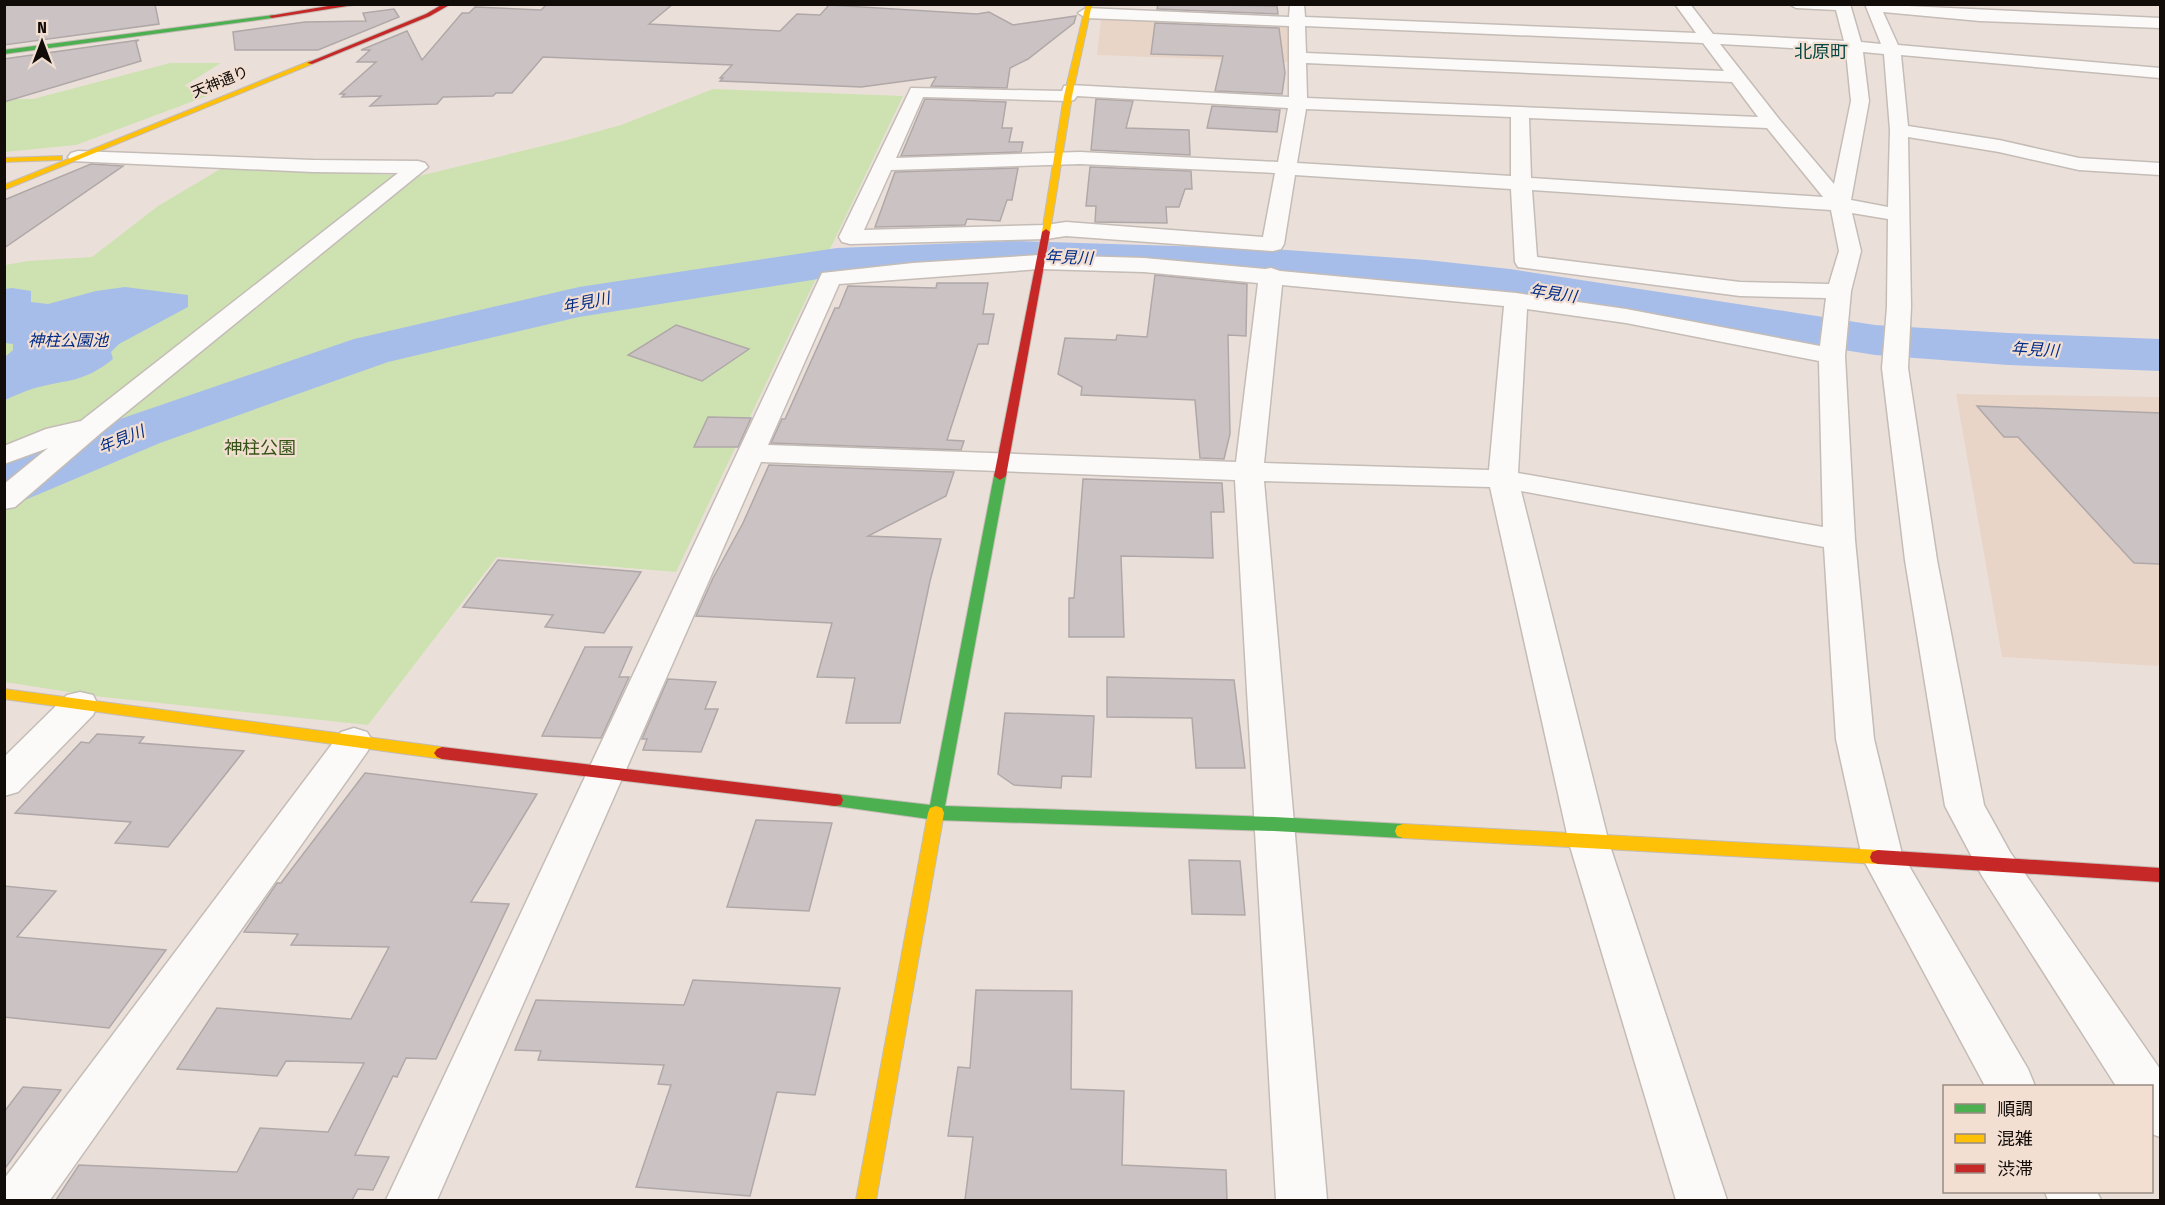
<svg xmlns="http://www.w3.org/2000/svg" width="2165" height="1205" font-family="'Fira Sans Condensed','Noto Sans JP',sans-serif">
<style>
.built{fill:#e8d5c8}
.green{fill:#cde2b0}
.water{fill:#a7bde9}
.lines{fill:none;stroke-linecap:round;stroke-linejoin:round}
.river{fill:#a7bde9;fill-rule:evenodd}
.building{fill:#cbc3c3;stroke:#b0a8a8;stroke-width:1.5}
.street-casing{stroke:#c4bcb6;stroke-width:3}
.fast-casing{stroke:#c4bcb6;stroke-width:2}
.slow-casing{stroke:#c4bcb6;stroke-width:2}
.jam-casing{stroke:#c4bcb6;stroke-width:2}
.street{fill:#fcfaf9;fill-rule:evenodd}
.fast{fill:#4caf50;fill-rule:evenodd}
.slow{fill:#ffc107;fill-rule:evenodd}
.jam{fill:#c62828;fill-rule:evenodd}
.labels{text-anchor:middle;stroke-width:4.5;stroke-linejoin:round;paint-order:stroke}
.far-street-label{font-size:15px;fill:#120c08;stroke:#f2dfd2}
.far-water-label{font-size:16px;font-style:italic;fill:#002c88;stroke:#f2dfd2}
.far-quarter-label{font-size:18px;fill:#064743;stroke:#f2dfd2}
.park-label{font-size:18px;fill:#355416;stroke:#f2dfd2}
</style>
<rect width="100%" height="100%" fill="#ebe0d9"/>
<g class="built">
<path d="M 1120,18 L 1282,23 L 1289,26 L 1288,62 L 1097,55 L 1101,19 Z"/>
<path d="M 1956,394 L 2160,397 L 2160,666 L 2002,657 Z"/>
</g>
<g class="green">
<path d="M 170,63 L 221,63 L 184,86 L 215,93 L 76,145 L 5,152 L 5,99 L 33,99 Z"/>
<path d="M 713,89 L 903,96 L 676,572 L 497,557 L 368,725 L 94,696 L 5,682 L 5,265 L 28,261 L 92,257 L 158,206 L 222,168 L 419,176 L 563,141 L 621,125 Z"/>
</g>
<path class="water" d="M 125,287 L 188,295 L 188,307 L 119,344 L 111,352 L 113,359 C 83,383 69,379 35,388 C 25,391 14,396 5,400 L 5,357 L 13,350 L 13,344 L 5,343 L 5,289 L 12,288 L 31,291 L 31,302 L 48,304 L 96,291 Z"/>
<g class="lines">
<path class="river" d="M 1012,241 L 1273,249 L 1427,260 L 1510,269 L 1875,325 L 2008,333 L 2160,339 L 2160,371 L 2008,365 L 1875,355 L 1510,297 L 1427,288 L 1273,277 L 1012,269 L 837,276 L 579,317 L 388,362 L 160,443 L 25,500 L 4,505 L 4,465 L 120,419 L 354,339 L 579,287 L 837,248 Z"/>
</g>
<g class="building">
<path d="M 4,4 L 155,4 L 159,24 L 4,45 Z"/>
<path d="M 547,4 L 673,4 L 649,24 L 780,31 L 797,14 L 820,15 L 829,5 L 977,14 L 989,12 L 1013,25 L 1076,16 L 1074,23 L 1028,59 L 1010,68 L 1007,88 L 931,86 L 936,77 L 861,87 L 720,81 L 723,78 L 720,78 L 732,65 L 543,57 L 512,93 L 496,93 L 493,96 L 443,97 L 437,104 L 370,106 L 381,96 L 342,97 L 345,94 L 340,94 L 376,62 L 357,62 L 370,50 L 361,50 L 407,31 L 422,60 L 462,13 L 469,13 L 475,7 L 541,10 Z"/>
<path d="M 1158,4 L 1277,6 L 1278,14 L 1157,9 Z"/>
<path d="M 394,9 L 399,17 L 318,50 L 235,50 L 233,32 L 305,22 L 366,21 L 363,13 Z"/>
<path d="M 1155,23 L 1279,28 L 1285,73 L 1282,94 L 1215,91 L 1223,56 L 1151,54 Z"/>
<path d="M 139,40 L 136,42 L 141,61 L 4,102 L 4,59 Z"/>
<path d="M 925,99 L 1006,102 L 1002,128 L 1012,128 L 1009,142 L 1023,142 L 1021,152 L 901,156 Z"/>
<path d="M 1096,99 L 1133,101 L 1126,128 L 1189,130 L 1190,155 L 1091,150 Z"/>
<path d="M 1212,106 L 1280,110 L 1277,132 L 1207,128 Z"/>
<path d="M 91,164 L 123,166 L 4,248 L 4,200 Z"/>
<path d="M 1090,167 L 1191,171 L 1192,189 L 1185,189 L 1179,207 L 1166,207 L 1167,223 L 1095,222 L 1096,206 L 1086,206 Z"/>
<path d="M 1018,168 L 1012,200 L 1007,200 L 1000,221 L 967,219 L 965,225 L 875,227 L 895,172 Z"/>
<path d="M 1155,275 L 1247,284 L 1246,336 L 1228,335 L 1230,434 L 1224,459 L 1200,458 L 1195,400 L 1081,395 L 1082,387 L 1058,374 L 1065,338 L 1116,340 L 1117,335 L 1147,337 Z"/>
<path d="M 937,283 L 988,283 L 983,314 L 994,314 L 988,344 L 978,344 L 947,440 L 964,441 L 961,450 L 771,443 L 782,419 L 785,419 L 835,308 L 839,308 L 848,286 L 936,288 Z"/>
<path d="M 676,325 L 749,349 L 702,381 L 628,355 Z"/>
<path d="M 1977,406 L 2160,413 L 2160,564 L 2134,563 L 2018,437 L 2004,437 Z"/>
<path d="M 708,417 L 751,418 L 738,447 L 694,447 Z"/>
<path d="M 769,465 L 954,472 L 946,496 L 868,536 L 941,539 L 930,581 L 900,723 L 846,723 L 855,678 L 817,677 L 832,623 L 696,616 L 713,578 L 743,523 Z"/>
<path d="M 1083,479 L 1222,483 L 1224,512 L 1211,512 L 1213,558 L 1121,556 L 1124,637 L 1069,637 L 1069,598 L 1074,598 Z"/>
<path d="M 498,560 L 641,572 L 604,633 L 545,627 L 553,615 L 463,607 Z"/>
<path d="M 585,647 L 632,647 L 619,677 L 629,677 L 601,738 L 542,736 Z"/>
<path d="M 1107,677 L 1234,680 L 1245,768 L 1196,768 L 1192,718 L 1107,717 Z"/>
<path d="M 668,679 L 716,682 L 705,709 L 718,709 L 701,752 L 643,750 L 647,739 L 642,739 Z"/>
<path d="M 1005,713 L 1094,716 L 1091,777 L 1062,776 L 1061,788 L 1014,785 L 998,774 Z"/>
<path d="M 97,734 L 144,737 L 139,743 L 244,751 L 168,847 L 115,843 L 131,822 L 15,813 L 81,742 L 89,743 Z"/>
<path d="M 365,773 L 537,794 L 471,902 L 509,904 L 436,1059 L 406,1058 L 397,1077 L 393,1076 L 355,1155 L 389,1157 L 373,1190 L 358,1189 L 352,1200 L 56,1200 L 79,1165 L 237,1172 L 260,1128 L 328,1132 L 364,1063 L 286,1061 L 277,1076 L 177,1069 L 217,1008 L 351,1019 L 389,947 L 291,945 L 298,934 L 244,932 L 277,883 L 281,883 Z"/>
<path d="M 756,820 L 832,823 L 809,911 L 727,907 Z"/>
<path d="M 1189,860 L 1240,861 L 1245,915 L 1192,914 Z"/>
<path d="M 4,886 L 56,891 L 17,937 L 166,950 L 109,1028 L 4,1017 Z"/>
<path d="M 693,980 L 840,988 L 815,1095 L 777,1092 L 750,1196 L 636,1187 L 671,1085 L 658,1084 L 664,1065 L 538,1060 L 541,1051 L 515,1050 L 536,1000 L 684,1005 Z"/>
<path d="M 976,990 L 1072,991 L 1071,1089 L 1124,1091 L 1122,1165 L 1226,1170 L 1227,1200 L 965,1200 L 973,1137 L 948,1136 L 958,1067 L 970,1068 Z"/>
<path d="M 23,1087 L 61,1090 L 4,1170 L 4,1112 Z"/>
</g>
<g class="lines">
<defs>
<g id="street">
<path d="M 1290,4 L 1304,4 L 1305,17 L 1696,33 L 1675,4 L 1690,4 L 1713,34 L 1844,41 L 1836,10 L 1796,8 L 1789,4 L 1850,4 L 1861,42 L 1881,44 L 1865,4 L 2160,18 L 2160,28 L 1980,21 L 1883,12 L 1898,45 L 2160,68 L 2160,78 L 1901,55 L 1908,126 L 1999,140 L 2079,158 L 2160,163 L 2160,175 L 2079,170 L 1999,152 L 1908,137 L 1911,307 L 1908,368 L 1937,560 L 1984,805 L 2010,852 L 2160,1069 L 2160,1137 L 2152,1134 L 2152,1086 L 2116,1086 L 1982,876 L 1945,806 L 1905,560 L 1882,368 L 1887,307 L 1888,219 L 1852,213 L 1861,251 L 1851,291 L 1845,356 L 1855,540 L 1874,739 L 1902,854 L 2028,1069 L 2035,1086 L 1985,1086 L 1862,857 L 1836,739 L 1824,547 L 1521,491 L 1609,843 L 1727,1200 L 1676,1200 L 1569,843 L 1490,487 L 1264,481 L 1327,1200 L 1276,1200 L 1235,480 L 761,462 L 437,1200 L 386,1200 L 822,273 L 913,263 L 1040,255 L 1144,258 L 1265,269 L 1271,268 L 1280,271 L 1516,293 L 1626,309 L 1820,346 L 1826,298 L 1740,296 L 1518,267 L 1515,262 L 1511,189 L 1295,175 L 1284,244 L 1281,249 L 1273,251 L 1066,236 L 1046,239 L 850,244 L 842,242 L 839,237 L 911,88 L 1062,91 L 1064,86 L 1070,85 L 1289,97 L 1289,26 L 1086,18 L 1078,13 L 1086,8 L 1289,17 ZM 1305,26 L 1703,43 L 1724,71 L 1306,53 ZM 1720,44 L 1846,51 L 1851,101 L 1834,184 L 1779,119 ZM 1863,52 L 1884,54 L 1890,130 L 1888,207 L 1851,200 L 1869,101 ZM 1306,63 L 1732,82 L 1758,117 L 1307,98 ZM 1077,96 L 1288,108 L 1278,162 L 1080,152 L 896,158 L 923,97 L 1068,101 L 1074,100 ZM 1306,109 L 1511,117 L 1511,176 L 1297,163 ZM 1529,118 L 1767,128 L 1823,197 L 1531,178 ZM 1080,164 L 1275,173 L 1263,237 L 1066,222 L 1046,225 L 864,230 L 891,170 ZM 1532,190 L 1831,210 L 1839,251 L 1829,284 L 1740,282 L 1537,257 ZM 1040,269 L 1144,272 L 1258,283 L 1236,462 L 768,445 L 839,284 ZM 1282,285 L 1504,306 L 1489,470 L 1264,463 ZM 1527,309 L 1626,323 L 1819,361 L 1823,527 L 1518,473 Z"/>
<path d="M 78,151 L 313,160 L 418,161 L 425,163 L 428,167 L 102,432 L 15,507 L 4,509 L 4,484 L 48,448 L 4,464 L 4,446 L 46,429 L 81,421 L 398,173 L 313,172 L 71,161 L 68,157 L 71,153 Z"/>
<path d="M 80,692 L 93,695 L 98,705 L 93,715 L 18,792 L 4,796 L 4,757 L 67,695 Z"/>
<path d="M 354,728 L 367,732 L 373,742 L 367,752 L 50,1200 L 4,1200 L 4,1179 L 341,732 Z"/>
<path d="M 2045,1192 L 2097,1192 L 2101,1200 L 2048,1200 Z"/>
</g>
<g id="fast">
<path d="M 274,15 L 272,18 L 4,54 L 4,50 Z"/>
<path d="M 1000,472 L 1006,476 L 945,806 L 1274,817 L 1403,824 L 1409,826 L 1411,831 L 1409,836 L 1403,838 L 1274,831 L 936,820 L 829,805 L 827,800 L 829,795 L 835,794 L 930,805 L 994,476 Z"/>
</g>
<g id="slow">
<path d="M 1086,4 L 1092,4 L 1072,96 L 1050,232 L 1046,235 L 1042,232 L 1064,96 Z"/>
<path d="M 310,61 L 312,64 L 4,190 L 4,185 Z"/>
<path d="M 62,156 L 62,160 L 59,160 L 4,162 L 4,158 Z"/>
<path d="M 4,689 L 442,747 L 447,749 L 450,753 L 447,757 L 442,759 L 4,699 Z"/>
<path d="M 936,806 L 942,808 L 944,813 L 876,1200 L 856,1200 L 928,813 L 930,808 Z"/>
<path d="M 1403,824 L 1878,850 L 1884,852 L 1886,857 L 1884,862 L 1878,864 L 1403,838 L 1397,836 L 1395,831 L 1397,826 Z"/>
</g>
<g id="jam">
<path d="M 340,4 L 360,4 L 272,18 L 269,16 Z"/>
<path d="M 443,4 L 451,4 L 430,16 L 312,64 L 307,63 L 426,14 Z"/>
<path d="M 1046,229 L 1050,232 L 1006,476 L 1000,480 L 994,476 L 1042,232 Z"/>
<path d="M 442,747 L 835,794 L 841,795 L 843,800 L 841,805 L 835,806 L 442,759 L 437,757 L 434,753 L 437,749 Z"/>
<path d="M 1878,850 L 2160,868 L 2160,882 L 1878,864 L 1872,862 L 1870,857 L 1872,852 Z"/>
</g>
</defs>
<use href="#street" class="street-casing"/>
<use href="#fast" class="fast-casing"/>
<use href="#slow" class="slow-casing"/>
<use href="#jam" class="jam-casing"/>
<use href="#street" class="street"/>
<use href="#fast" class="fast"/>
<use href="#slow" class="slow"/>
<use href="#jam" class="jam"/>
</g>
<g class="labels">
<g class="far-street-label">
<text transform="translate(220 82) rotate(-22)" y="5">天神通り</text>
</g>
<g class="far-water-label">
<text transform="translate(1069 257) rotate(2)" y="6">年見川</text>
<text transform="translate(1553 293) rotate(8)" y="6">年見川</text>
<text transform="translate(586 302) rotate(-11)" y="6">年見川</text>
<text x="68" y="346">神柱公園池</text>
<text transform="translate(2035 349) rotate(3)" y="6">年見川</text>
<text transform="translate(121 439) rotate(-22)" y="6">年見川</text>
</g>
<g class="far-quarter-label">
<text x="1821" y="58">北原町</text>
</g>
<g class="park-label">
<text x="260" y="454">神柱公園</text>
</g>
</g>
<rect width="2165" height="1205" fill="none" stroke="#120c08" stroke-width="12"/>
<rect x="1943" y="1085" width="210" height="108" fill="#f2dfd2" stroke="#988b81" stroke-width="1.5"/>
<rect x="1955" y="1104" width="30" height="9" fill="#4caf50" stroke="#988b81" stroke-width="1.5"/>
<text x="1997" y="1115" font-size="18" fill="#120c08">順調</text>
<rect x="1955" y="1134" width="30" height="9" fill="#ffc107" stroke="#988b81" stroke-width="1.5"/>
<text x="1997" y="1145" font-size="18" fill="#120c08">混雑</text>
<rect x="1955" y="1164" width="30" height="9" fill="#c62828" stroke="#988b81" stroke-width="1.5"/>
<text x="1997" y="1175" font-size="18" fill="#120c08">渋滞</text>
<g transform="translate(42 42)" stroke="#f2dfd2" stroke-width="4.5" paint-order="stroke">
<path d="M0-4.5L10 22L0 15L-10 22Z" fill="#120c08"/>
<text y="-9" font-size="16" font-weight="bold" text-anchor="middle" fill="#120c08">N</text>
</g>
</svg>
